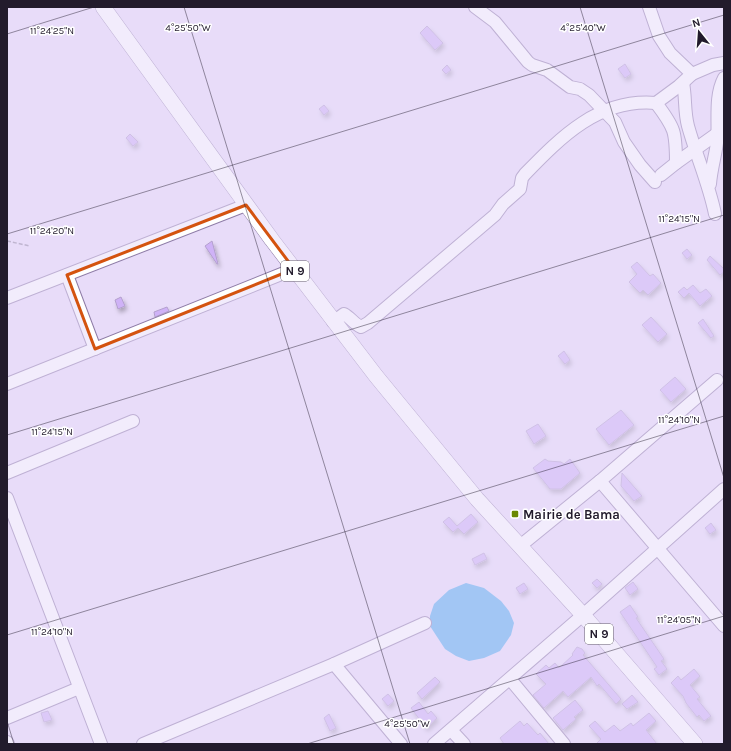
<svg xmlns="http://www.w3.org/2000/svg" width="731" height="751" font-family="Karla,sans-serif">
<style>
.water{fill:#4eaaee}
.building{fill:#cfb2f7;stroke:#b3a0cd;filter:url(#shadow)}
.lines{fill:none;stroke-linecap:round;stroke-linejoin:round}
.minor-casing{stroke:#8e7ca7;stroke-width:14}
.major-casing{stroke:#8e7ca7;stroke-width:16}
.path{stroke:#90869e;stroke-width:1.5;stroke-dasharray:4 2;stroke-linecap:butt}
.minor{stroke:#fff;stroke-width:12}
.major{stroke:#fff;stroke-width:15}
.marked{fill:none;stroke:#d4530f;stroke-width:3;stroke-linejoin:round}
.ticks{fill:none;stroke:#221b2c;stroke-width:1;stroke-opacity:0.45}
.poi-dot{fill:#6b8801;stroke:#fff;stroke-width:1.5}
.labels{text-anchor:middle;stroke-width:3;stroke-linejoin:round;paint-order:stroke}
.shield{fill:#fff;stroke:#645f6b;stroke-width:1}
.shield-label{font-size:12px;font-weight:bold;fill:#221b2c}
.poi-label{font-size:13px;font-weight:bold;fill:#221b2c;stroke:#fff;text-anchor:start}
.ticks-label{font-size:10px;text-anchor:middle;fill:#221b2c;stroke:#fff;stroke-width:3;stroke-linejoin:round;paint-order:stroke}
</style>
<defs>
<filter id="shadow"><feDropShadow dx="2" dy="3.5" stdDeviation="2" flood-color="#0004"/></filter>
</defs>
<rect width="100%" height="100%" fill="#e8dcf9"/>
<path class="water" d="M 466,583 L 484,588 L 501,601 L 509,611 L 514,623 L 511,635 L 500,651 L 484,658 L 469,661 L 456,656 L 445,649 L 430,626 L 430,616 L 434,604 L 449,590 Z"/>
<g class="building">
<path d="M 427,26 L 443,43 L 435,50 L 420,33 Z"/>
<path d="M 625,64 L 631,74 L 625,78 L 618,69 Z"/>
<path d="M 447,65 L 451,70 L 446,74 L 442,70 Z"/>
<path d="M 324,105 L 329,111 L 324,115 L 319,109 Z"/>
<path d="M 130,134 L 138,142 L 133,146 L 126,138 Z"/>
<path d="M 212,241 L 218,264 L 217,264 L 205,246 Z"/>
<path d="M 687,249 L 692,255 L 687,259 L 682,253 Z"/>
<path d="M 710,256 L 724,269 L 724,272 L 720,275 L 707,260 Z"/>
<path d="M 637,262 L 650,276 L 653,274 L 661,283 L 648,295 L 643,290 L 640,293 L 629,282 L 637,274 L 631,267 Z"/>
<path d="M 693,285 L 700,293 L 706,289 L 712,296 L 700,306 L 689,293 L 684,298 L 678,292 L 684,287 L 687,290 Z"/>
<path d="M 121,297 L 125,306 L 118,309 L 115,300 Z"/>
<path d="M 167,307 L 169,311 L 155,317 L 154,312 Z"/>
<path d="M 651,317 L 667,334 L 658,342 L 642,325 Z"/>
<path d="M 703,319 L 714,336 L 711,338 L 698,323 Z"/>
<path d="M 564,351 L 570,360 L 565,364 L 558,356 Z"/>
<path d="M 675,377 L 686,389 L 671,402 L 660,390 Z"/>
<path d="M 621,410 L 634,425 L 609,445 L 596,429 Z"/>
<path d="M 538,424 L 546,436 L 534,444 L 526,431 Z"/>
<path d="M 545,459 L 548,461 L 561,462 L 564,464 L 570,459 L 580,473 L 561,489 L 550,489 L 533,468 Z"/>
<path d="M 622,473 L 642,496 L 634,501 L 621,486 Z"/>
<path d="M 471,514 L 478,522 L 464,534 L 458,528 L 453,532 L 443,522 L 449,517 L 457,526 Z"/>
<path d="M 711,523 L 716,530 L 710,534 L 705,528 Z"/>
<path d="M 484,553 L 487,559 L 475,565 L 472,559 Z"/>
<path d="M 597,579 L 602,584 L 597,588 L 592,583 Z"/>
<path d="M 633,582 L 638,589 L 630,595 L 625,588 Z"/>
<path d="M 524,583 L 528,589 L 520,594 L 516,588 Z"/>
<path d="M 630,605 L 638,617 L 636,618 L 664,659 L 661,661 L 667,669 L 659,675 L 654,669 L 657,667 L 620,612 Z"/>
<path d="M 577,647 L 582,649 L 585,653 L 583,655 L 621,699 L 616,704 L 599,684 L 597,686 L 591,677 L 568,697 L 563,691 L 544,708 L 533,695 L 546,684 L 536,674 L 546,665 L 549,668 L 555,663 L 559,668 L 573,655 L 572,654 Z"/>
<path d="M 694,669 L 700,676 L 690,685 L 700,697 L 697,699 L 711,716 L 704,721 L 699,715 L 697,717 L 686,703 L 683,696 L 671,683 L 678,676 L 681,680 Z"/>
<path d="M 435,677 L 440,682 L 422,699 L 417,693 Z"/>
<path d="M 388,694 L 394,701 L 388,706 L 382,699 Z"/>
<path d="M 632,695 L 638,702 L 627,709 L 622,704 Z"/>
<path d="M 575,700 L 583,710 L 574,717 L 576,719 L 563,730 L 553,718 Z"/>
<path d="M 419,702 L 428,714 L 431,711 L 437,718 L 426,728 L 411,708 Z"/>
<path d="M 48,711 L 52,720 L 44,722 L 41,713 Z"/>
<path d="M 649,713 L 656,721 L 646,730 L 657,744 L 596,744 L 601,739 L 589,726 L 595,721 L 605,732 L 614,725 L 620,731 L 631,723 L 633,726 Z"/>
<path d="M 329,714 L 336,728 L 330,731 L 324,718 Z"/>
<path d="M 520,721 L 524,726 L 527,723 L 538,735 L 540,733 L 549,744 L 504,744 L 500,738 Z"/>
</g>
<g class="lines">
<defs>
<g id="minor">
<path d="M 475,7 L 495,22 L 528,62 L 532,65 L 547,70 L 570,87 L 580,89 L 589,95 L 615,122 L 624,142 L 640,165 L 655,182"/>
<path d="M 649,7 L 659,36 L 670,53 L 692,74 L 679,86 L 656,103 C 675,128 676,132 676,163"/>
<path d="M 692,74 L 713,65 L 724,63"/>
<path d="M 683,83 C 686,98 684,111 688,126 C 696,155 709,184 715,214"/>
<path d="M 661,175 L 676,163 L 718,133"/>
<path d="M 710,184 C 711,170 715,157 717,143 C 719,122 714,97 724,78"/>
<path d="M 67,275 L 95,349"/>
<path d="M 7,298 L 246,205"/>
<path d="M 333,322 L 344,314 C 350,317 354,324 361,327 L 368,323 L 495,215 L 503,204 L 520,189 L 522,178 L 525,174 C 561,137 599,98 656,103"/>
<path d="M 7,384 L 294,269"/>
<path d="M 7,473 L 133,421"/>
<path d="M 600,481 L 724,626"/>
<path d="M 7,498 L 101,744"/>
<path d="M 520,546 L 600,481 L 717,380"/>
<path d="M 334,664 L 401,744"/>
<path d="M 510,679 L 564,744"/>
<path d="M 7,718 L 79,688"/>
<path d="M 451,730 L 464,744"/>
<path d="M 7,742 L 8,744"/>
<path d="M 143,744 L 334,664 L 425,623"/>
<path d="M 434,744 L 583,615 L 724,489"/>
</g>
<path id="major" d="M 103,7 L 272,240 L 376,376 L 477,499 L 583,615 L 695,744"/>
</defs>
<use href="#minor" class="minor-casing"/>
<use href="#major" class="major-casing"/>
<path class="path" d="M 7,241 L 30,246"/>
<use href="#minor" class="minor"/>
<use href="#major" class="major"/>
</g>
<path d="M0 0H731V751H0ZM 246,205 L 294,269 L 95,349 L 67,275 Z" fill="#e8dcf9" fill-opacity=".55" fill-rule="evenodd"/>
<path class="marked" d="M 246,205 L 294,269 L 95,349 L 67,275 Z"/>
<path class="ticks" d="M 184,7 L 410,744M 580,7 L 724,478M 7,34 L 94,7M 7,234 L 724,15M 7,435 L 724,215M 7,635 L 724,416M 7,721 L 14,744M 307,744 L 724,616"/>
<rect class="poi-dot" x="511" y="510" width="8" height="8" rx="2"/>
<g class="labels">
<g class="shield">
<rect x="281" y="261" width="28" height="20" rx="3"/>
<rect x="585" y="624" width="28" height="20" rx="3"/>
</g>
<g class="shield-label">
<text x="295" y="275">N 9</text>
<text x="599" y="638">N 9</text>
</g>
<g class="poi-label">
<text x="523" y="519">Mairie de Bama</text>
</g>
</g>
<g class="ticks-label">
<text x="188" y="31">4°25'50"W</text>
<text x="583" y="31">4°25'40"W</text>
<text x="52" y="34">11°24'25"N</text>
<text x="679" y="222">11°24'15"N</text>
<text x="52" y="234">11°24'20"N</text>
<text x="679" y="423">11°24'10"N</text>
<text x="52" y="435">11°24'15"N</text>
<text x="679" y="623">11°24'05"N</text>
<text x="52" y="635">11°24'10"N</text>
<text x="407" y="727">4°25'50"W</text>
</g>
<rect width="731" height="751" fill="none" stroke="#221b2c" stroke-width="16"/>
<g transform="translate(699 32) rotate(343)" stroke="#ffffff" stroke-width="3" paint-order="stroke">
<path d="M0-3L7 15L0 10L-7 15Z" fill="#221b2c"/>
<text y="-6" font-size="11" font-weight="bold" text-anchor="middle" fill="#221b2c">N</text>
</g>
</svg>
